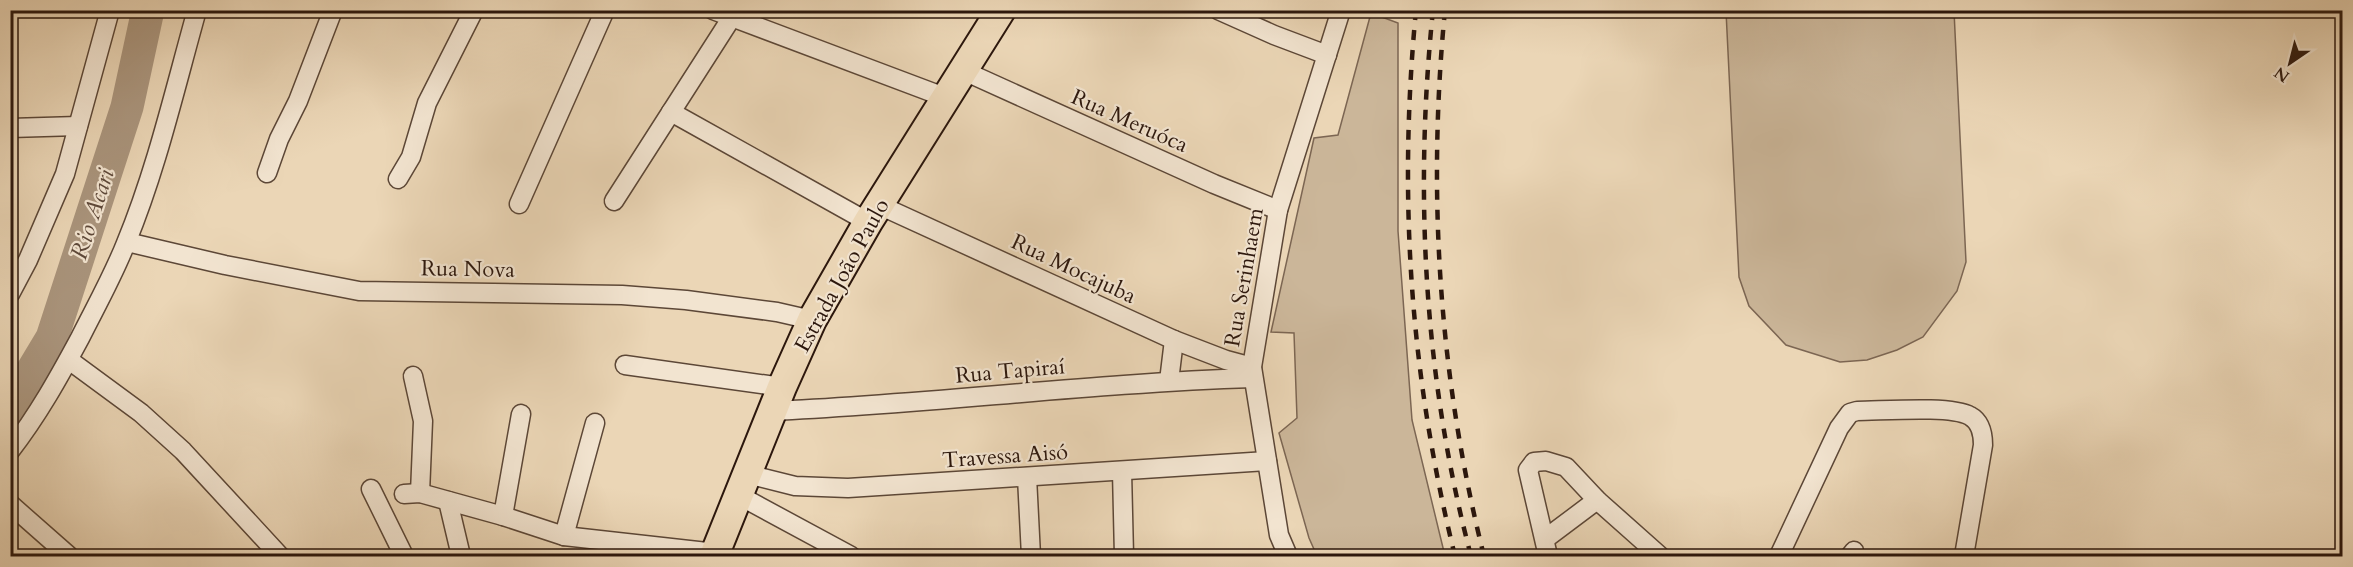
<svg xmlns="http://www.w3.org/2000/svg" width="2353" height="567" font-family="Cardo,serif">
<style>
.green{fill:#cbb699;stroke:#7c6653;stroke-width:1.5}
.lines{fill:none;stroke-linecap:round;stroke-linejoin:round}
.river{stroke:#aa957d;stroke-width:33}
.street-casing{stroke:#5c4737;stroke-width:21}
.primary-casing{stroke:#2c170d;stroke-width:32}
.street{stroke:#f2e4d0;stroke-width:18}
.primary{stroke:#ebd6b6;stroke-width:28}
.rail{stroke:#2c170d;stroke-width:4.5;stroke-dasharray:10 10;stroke-linecap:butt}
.labels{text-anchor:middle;stroke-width:4.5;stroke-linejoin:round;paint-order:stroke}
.street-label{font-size:22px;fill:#2c170d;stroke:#f2e4d0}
.water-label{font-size:24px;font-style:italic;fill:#5e493a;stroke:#f2e4d0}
</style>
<rect width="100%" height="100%" fill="#ebd6b6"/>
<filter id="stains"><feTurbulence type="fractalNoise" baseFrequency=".00333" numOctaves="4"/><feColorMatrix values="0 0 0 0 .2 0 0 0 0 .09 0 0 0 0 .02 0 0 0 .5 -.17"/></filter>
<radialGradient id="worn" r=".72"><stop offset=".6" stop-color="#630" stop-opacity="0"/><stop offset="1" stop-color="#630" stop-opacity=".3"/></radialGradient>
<g class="green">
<path d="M 1726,11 L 1954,11 L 1966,262 L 1957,291 L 1923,337 L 1897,350 L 1867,360 L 1840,362 L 1786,345 L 1749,306 L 1739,277 Z"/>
<path d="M 1371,13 L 1398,23 L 1398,231 L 1412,420 L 1445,556 L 1317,556 L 1309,538 L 1279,433 L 1297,418 L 1294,333 L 1271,332 L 1314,138 L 1338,135 Z"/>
</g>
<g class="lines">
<path class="river" d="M 10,408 L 52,338 L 127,107 L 148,10"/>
<defs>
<g id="street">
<path d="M 713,10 L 947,98"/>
<path d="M 1218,10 L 1274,35 L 1327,55"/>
<path d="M 964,71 L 1214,184 L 1278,210"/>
<path d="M 671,112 L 868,222"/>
<path d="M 10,128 L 78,126"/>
<path d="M 267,173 L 279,139 L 298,101 L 333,10"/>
<path d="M 398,179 L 411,157 L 427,103 L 474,10"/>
<path d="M 614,201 L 732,17"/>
<path d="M 519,204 L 605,10"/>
<path d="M 879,205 L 1174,340 L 1226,360 L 1252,367"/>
<path d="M 127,242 L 225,265 L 359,291 L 622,295 L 686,300 L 777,312 L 812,320"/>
<path d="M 10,294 L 28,260 L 65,174 L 110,10"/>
<path d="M 69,360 L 141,413 L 183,451 L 280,556"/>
<path d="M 625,365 L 782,387"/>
<path d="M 413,376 L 423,421 L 420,493"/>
<path d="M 1169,381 L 1174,340"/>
<path d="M 772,411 C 932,404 1092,383 1253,378"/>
<path d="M 10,451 C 38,415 59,377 80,338 C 96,306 113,276 126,243 C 157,168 175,88 197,10"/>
<path d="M 1122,471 L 1124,556"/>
<path d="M 747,474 L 795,486 L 848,488 L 1267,461"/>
<path d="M 1027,477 L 1031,556"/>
<path d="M 371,489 L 404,556"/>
<path d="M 404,494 L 420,493 L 503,516 L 564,536 L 716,553"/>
<path d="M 738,495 L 851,556"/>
<path d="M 448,501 L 461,556"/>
<path d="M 10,504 L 69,556"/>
<path d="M 503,516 L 521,414"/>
<path d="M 564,536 L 595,423"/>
<path d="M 1545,539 L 1597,500"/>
<path d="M 1288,556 L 1279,535 L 1252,367 L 1278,210 L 1341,10"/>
<path d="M 1548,556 L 1528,470 L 1534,462 L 1546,461 L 1566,467 L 1597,500 L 1660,556"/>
<path d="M 1779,556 L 1839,428 L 1850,413 L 1857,411 C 1882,411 1951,405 1970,416 C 1981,422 1983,434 1983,445 L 1964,556"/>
<path d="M 1850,556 L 1854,551"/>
</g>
<path id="primary" d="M 714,556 L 782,387 L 812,320 L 868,222 L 1001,10"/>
</defs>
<use href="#street" class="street-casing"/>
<use href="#primary" class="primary-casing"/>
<use href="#street" class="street"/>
<use href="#primary" class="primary"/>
<g class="rail">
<path d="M 1416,10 C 1398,197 1410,375 1455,556"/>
<path d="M 1433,10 C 1414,193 1424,379 1471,556"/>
<path d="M 1445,10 C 1427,193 1439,378 1484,556"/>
</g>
</g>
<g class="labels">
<g class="street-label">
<text transform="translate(1130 120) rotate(24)" y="8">Rua Meruóca</text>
<text transform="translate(468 268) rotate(1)" y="8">Rua Nova</text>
<text transform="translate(1074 268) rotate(25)" y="8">Rua Mocajuba</text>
<text transform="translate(841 275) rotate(-61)" y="8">Estrada João Paulo</text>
<text transform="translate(1243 277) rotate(-80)" y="8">Rua Serinhaem</text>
<text transform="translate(1010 370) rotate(-5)" y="8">Rua Tapiraí</text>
<text transform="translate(1005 455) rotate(-4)" y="8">Travessa Aisó</text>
</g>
<g class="water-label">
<text transform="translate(92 214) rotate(-72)" y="8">Rio Acari</text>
</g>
</g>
<rect width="2353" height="567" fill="none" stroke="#ebd6b6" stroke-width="36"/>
<rect x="12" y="12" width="2329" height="543" fill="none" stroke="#2c170d" stroke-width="3"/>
<rect x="18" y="18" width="2317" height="531" fill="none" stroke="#2c170d" stroke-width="1.5"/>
<g transform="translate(2290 63) rotate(215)" stroke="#f2e4d0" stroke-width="4.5" paint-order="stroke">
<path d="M0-4.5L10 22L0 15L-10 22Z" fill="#2c170d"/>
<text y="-9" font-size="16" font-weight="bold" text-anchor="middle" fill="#2c170d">N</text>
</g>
<rect width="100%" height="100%" filter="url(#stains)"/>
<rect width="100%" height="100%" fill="url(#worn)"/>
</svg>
